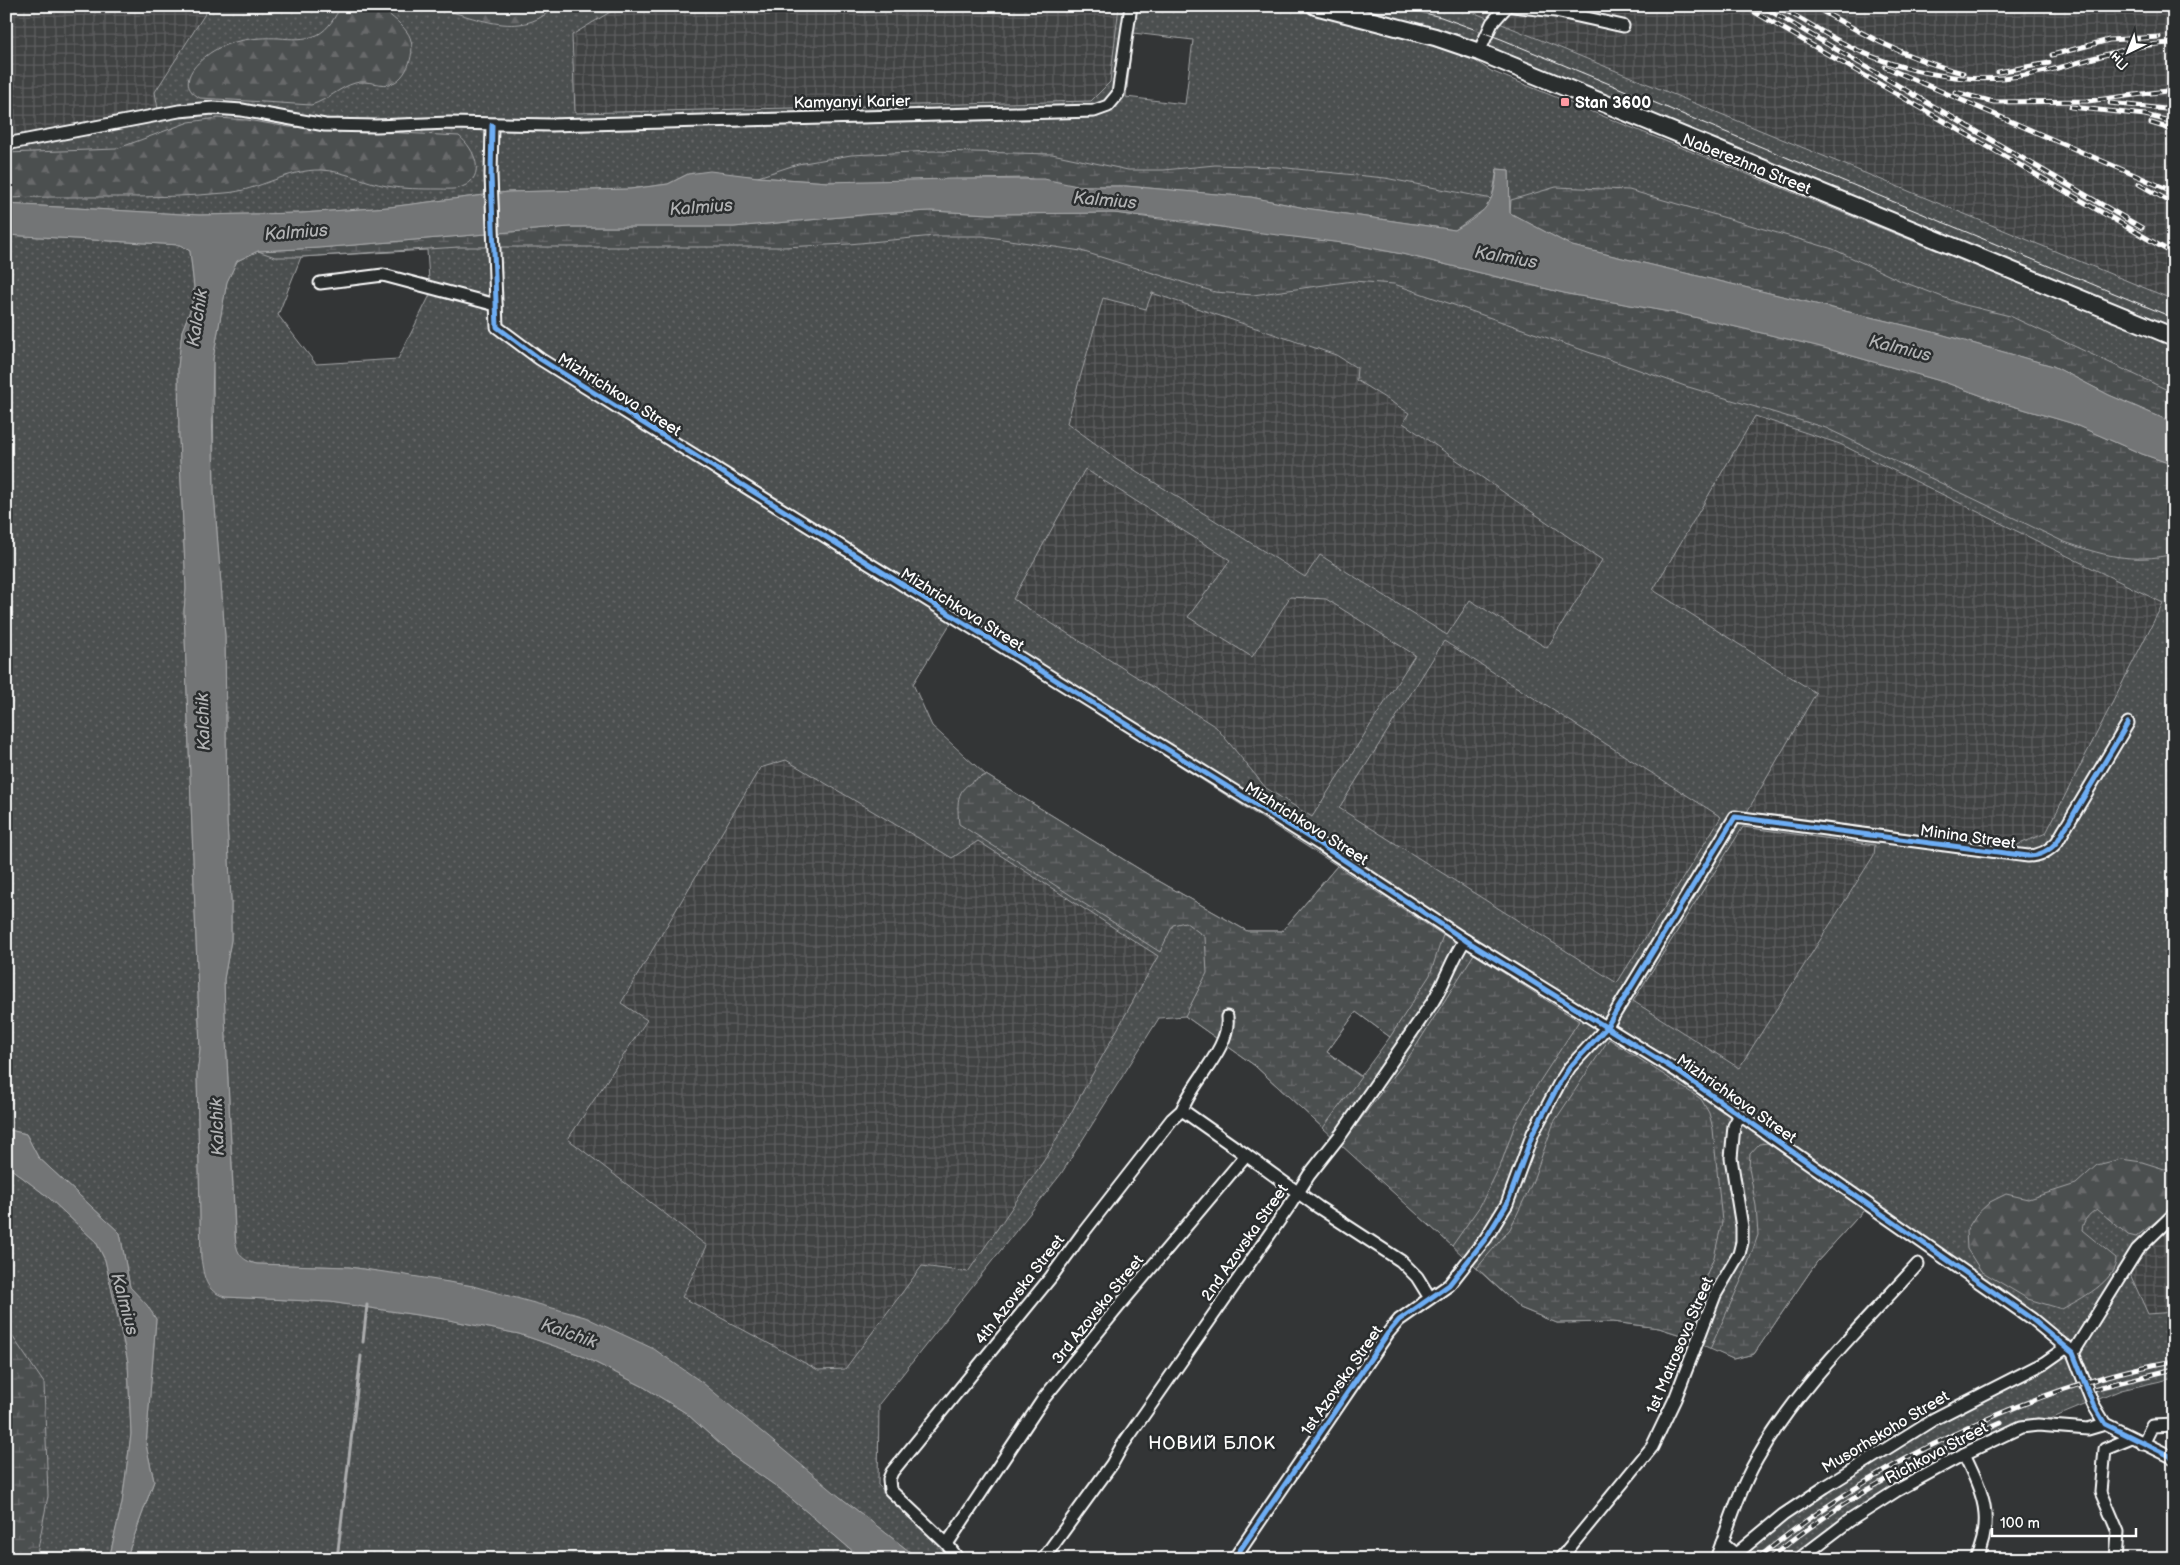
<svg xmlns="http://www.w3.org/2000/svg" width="2180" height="1565" font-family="'Balsamiq Sans',sans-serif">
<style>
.industrial{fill:url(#industrial-grid)}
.green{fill:url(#green-dots);stroke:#a6a7a8;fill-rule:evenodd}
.forest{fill:url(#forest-firs);stroke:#a6a7a8}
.wetland{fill:url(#wetland-marsh);stroke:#a6a7a8}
.water{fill:#737576;stroke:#abacad}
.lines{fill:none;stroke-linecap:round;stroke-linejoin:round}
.stream{stroke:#abacad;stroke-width:3}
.minor-casing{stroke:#fff;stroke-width:15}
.highway-casing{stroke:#fff;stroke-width:20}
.minor{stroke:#2a2d2e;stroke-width:11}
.highway{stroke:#2a2d2e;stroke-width:16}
.tram{stroke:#fff;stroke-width:1}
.rail-casing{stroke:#fff;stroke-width:5}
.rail{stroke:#2a2d2e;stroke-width:3;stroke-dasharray:9;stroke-linecap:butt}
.cycleway-casing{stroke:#2a2d2e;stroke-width:8}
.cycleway{stroke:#6dadf4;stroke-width:5}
.poi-dot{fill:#ff9aa2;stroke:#2a2d2e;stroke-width:2}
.labels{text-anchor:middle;stroke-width:5;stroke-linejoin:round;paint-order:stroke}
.street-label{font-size:16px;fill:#fff;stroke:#2a2d2e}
.poi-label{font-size:16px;font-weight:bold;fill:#fff;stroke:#2a2d2e;text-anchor:start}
.water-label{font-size:18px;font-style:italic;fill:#b2b3b4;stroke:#2a2d2e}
.neighbourhood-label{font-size:18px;letter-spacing:1px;fill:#fff;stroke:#2a2d2e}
</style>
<defs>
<pattern id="industrial-grid" width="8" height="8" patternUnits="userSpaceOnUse" patternTransform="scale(1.25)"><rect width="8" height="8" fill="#404243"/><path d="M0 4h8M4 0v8" fill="none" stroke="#5d5e5f"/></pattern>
<pattern id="green-dots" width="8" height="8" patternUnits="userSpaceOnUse" patternTransform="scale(1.25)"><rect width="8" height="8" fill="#4c4f50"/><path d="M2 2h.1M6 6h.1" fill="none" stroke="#67696a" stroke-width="1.8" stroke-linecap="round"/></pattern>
<pattern id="forest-firs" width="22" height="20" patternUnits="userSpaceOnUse" patternTransform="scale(1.25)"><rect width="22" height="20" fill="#4c4f50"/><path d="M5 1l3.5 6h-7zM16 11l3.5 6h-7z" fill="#67696a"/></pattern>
<pattern id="wetland-marsh" width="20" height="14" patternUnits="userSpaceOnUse" patternTransform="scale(1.25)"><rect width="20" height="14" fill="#4c4f50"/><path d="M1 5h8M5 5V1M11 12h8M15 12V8" fill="none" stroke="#67696a"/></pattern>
</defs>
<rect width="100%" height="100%" fill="#333536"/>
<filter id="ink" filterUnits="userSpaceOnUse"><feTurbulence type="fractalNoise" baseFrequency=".02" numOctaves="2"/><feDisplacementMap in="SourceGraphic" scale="10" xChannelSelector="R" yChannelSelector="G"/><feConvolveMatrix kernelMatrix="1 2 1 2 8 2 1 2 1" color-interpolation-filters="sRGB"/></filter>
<g filter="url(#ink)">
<g class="industrial">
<path d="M 6,6 L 210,6 L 155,92 L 158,109 L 6,140 Z"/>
<path d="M 620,6 L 1119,6 L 1110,82 L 1091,101 L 575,113 L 572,35 Z"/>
<path d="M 1447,6 L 2174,6 L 2174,300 L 1475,13 Z"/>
<path d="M 1151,293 L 1335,355 L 1357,368 L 1357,380 L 1409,413 L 1403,423 L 1602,560 L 1546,649 L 1470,600 L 1448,636 L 1320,555 L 1306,577 L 1114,457 L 1067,423 L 1103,298 L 1146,309 Z"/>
<path d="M 1755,416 L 1840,444 L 2163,603 L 2046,833 L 2010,848 L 1747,812 L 1816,693 L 1653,590 Z"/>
<path d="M 1085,469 L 1231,560 L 1252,657 L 1290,597 L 1326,599 L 1415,655 L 1312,818 L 1266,788 L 1216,727 L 1013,599 Z"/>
<path d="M 1444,641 L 1722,817 L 1617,983 L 1338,808 Z"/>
<path d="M 786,760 L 952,858 L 978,840 L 1158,956 L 1047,1156 L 968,1272 L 922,1266 L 846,1369 L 818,1370 L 681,1297 L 568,1139 L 647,1021 L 621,1004 L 760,768 Z"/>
<path d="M 1743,827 L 1876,845 L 1874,854 L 1739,1068 L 1633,1001 Z"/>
<path d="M 2174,1223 L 2174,1312 L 2148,1314 L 2130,1274 L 2145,1251 Z"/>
</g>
<g class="green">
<path d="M 210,6 L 620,6 L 572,35 L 575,113 L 1091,101 L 1110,82 L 1119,6 L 1283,6 L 1453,51 L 1471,58 L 1491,71 L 2174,346 L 2174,423 L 1933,332 L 1729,283 L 1510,213 L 1509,170 L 1497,169 L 1492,199 L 888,180 L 795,180 L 737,175 L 688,174 L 668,184 L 630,189 L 508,192 L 389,207 L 302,213 L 199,215 L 6,204 L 6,140 L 158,109 L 155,92 ZM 1133,33 L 1193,40 L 1185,104 L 1126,97 Z"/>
<path d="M 1350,6 L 1447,6 L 1475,13 L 2174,300 L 2174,328 L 1476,41 L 1458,34 Z"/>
<path d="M 796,223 L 1457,266 L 1568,294 L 2106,439 L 2174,465 L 2174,1223 L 2145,1251 L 2130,1274 L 2148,1314 L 2174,1312 L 2174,1378 L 2121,1390 L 2043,1422 L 1962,1450 L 1794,1559 L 1729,1559 L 1825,1484 L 2061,1353 L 2029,1322 L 1865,1209 L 1816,1263 L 1754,1354 L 1733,1359 L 1681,1335 L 1659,1328 L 1613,1322 L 1557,1323 L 1520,1308 L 1254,1065 L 1185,1016 L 1159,1018 L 1061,1174 L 879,1404 L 878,1485 L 942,1545 L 951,1559 L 919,1559 L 840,1497 L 473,1286 L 349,1267 L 257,1264 C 245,1262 240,1259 236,1248 L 225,1016 L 224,979 L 231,940 L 231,900 L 227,821 L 225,636 L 214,493 L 213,359 L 227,281 L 237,261 L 258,251 L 504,233 ZM 427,250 L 430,295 L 398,359 L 316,364 L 278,315 L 301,257 ZM 1152,293 L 1336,355 L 1357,368 L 1356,380 L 1409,413 L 1403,423 L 1602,560 L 1547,648 L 1470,600 L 1447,635 L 1320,555 L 1305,577 L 1114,457 L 1067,423 L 1103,298 L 1146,309 ZM 1755,416 L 1840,444 L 2163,603 L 2046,833 L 2010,848 L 1747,812 L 1816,693 L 1653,590 ZM 1085,469 L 1230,560 L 1188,617 L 1252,657 L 1290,597 L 1326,599 L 1415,655 L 1312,817 L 1266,788 L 1216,727 L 1013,599 ZM 952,621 L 1336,865 L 1337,866 L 1282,931 L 1247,931 L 1157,880 L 986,775 L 932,726 L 913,684 ZM 1444,641 L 1721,817 L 1617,983 L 1339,808 ZM 786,760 L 952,858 L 978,841 L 1158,956 L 1047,1156 L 968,1272 L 922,1266 L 845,1369 L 818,1370 L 682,1297 L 707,1246 L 568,1139 L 647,1020 L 621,1003 L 760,768 ZM 1743,827 L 1875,845 L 1874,855 L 1739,1068 L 1633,1001 ZM 1356,1012 L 1390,1037 L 1361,1076 L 1327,1052 Z"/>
<path d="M 6,235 L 180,245 L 190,251 L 194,287 L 191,308 L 182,331 L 178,367 L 179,438 L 186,589 L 184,610 L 200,1049 L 197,1075 L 201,1258 L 225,1297 L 330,1302 L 444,1319 L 519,1334 L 578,1354 L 642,1386 L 686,1413 L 733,1456 L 780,1489 L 862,1559 L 126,1559 L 154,1481 L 146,1445 L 156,1319 L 130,1287 L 120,1233 L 38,1157 L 26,1134 L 6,1129 Z"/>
<path d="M 6,1165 L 48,1197 L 96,1242 L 105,1260 L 128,1362 L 131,1434 L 122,1503 L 109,1559 L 6,1559 Z"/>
</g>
<g class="forest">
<path d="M 341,6 L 378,6 C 388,14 400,22 407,32 C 418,46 409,76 393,83 C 382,88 368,79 355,83 C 340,87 328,100 311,105 L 200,98 C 192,93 186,88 189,77 C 192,68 199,62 206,56 C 226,40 254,37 279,38 C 291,39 305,40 317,35 C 329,29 335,17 341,6 Z"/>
<path d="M 421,6 L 555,6 C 517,46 464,9 421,6 Z"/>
<path d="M 218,118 L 247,120 L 289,127 L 459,136 C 475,149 487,177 462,187 C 456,190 446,189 439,189 C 422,189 403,189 387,186 C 364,182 344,171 321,170 C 288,169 258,191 225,193 C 153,200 79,195 6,198 L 6,153 L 116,149 L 189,122 Z"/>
<path d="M 2121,1159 L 2142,1162 L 2174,1172 L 2174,1207 L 2136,1237 L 2128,1235 L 2097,1209 C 2089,1214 2083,1220 2082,1230 L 2116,1258 C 2117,1281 2079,1300 2062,1309 L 2028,1299 L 1981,1271 L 1967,1249 L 1966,1231 L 1976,1215 L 1990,1202 L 2006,1194 L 2028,1199 L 2051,1192 L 2076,1184 L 2097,1165 Z"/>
</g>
<g class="wetland">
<path d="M 933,151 L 1052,154 L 1128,170 L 1164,170 L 1215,165 L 1277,167 L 1385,178 L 1492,199 L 1485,209 L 1455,230 L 1305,208 L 1251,197 L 1126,186 L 1077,186 L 1025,178 L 828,182 L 758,177 L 798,164 L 851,155 Z"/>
<path d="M 1556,187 L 1629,190 L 1833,249 L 1901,281 L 1961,304 L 2010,316 L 2174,393 L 2174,423 L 2109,395 L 2053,366 L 1933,332 L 1572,246 L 1510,213 L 1511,200 Z"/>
<path d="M 931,211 L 990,214 L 1114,213 L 1350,244 L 1402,254 L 1568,294 L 1681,314 L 1817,346 L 1944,382 L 1999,402 L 2071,423 L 2142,454 L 2174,465 L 2174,554 C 2132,564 2101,555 2062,541 L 1826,428 L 1685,386 L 1394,284 L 1353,281 L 1253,295 L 1215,292 L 1081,251 L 983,236 L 934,236 L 849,244 L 783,247 L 459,247 L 301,257 L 275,257 L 258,251 L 319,248 L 570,227 L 734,227 L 873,214 Z"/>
<path d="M 986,775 L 1157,880 L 1247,931 L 1282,931 L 1337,866 L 1443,935 L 1430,975 L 1390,1037 L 1356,1012 L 1327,1052 L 1361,1077 L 1323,1128 L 1254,1065 L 1185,1016 L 1207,973 L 1205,937 L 1185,922 L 1173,925 L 1160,952 L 959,824 C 956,794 958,787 986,775 Z"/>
<path d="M 1474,954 L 1579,1021 L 1536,1087 L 1515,1124 L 1501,1164 L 1480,1206 L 1452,1246 L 1341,1145 L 1413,1051 Z"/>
<path d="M 1609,1039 L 1701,1099 L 1709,1113 L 1713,1129 L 1722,1222 L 1714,1257 L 1681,1335 L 1659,1328 L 1613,1322 L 1557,1323 L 1520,1308 L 1477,1268 L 1510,1229 L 1532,1183 L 1554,1122 Z"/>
<path d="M 1768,1143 L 1865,1209 L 1816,1263 L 1754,1354 L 1733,1359 L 1710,1349 L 1745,1272 L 1758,1235 L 1756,1206 L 1749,1168 L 1750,1154 L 1759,1144 Z"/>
<path d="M 6,1327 L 44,1383 L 48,1496 L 36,1559 L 6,1559 Z"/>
</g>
<g class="water">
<path d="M 1497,169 L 1509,170 L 1510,213 L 1572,246 L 1933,332 L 2053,366 L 2109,395 L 2174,423 L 2174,465 L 2142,454 L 2071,423 L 1999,402 L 1944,382 L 1817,346 L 1681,314 L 1568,294 L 1402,254 L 1350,244 L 1246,231 L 1180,220 L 1114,213 L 990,214 L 931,211 L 873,214 L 734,227 L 570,227 L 319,248 L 258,251 L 237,261 L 227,282 L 213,359 L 212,406 L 214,493 L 225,636 L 227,821 L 231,900 L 231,940 L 224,979 L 225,1016 L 235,1234 C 236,1251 239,1260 257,1264 L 349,1267 L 406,1275 L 473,1286 L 585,1317 L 654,1349 L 703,1383 L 840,1497 L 919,1559 L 862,1559 L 780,1489 L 733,1456 L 686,1413 L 642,1386 L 578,1354 L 519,1334 L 444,1319 L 330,1302 L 225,1297 C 205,1291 204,1277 201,1258 L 197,1075 L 200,1049 L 184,610 L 186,589 L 179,438 L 178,367 L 182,331 L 191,308 L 194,287 L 190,251 L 180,245 L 6,235 L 6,204 L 199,215 L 302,213 L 389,207 L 508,192 L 630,189 L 668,184 L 688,174 L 710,171 L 758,177 L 828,182 L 950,179 L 1044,179 L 1077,186 L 1126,186 L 1251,197 L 1305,208 L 1455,230 C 1485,213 1495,204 1497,169 Z"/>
<path d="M 6,1129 L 26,1134 L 38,1157 L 120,1233 L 130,1287 L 147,1305 L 156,1319 L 146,1445 L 154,1481 L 126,1559 L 109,1559 L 122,1503 L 131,1434 L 128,1362 L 105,1260 L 96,1242 L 48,1197 L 6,1165 Z"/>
</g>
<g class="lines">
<g class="stream">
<path d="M 363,1342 L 367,1305"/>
<path d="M 337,1559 L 361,1356"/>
</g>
<defs>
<g id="minor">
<path d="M 1513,6 L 1555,11 L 1623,26"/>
<path d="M 1479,52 L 1492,23 L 1507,6"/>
<path d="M 492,125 L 491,176 L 497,327 L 540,359 L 1321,845 L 1465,940 L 1677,1071 L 2032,1319 L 2073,1353 L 2093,1404 L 2105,1424 L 2174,1458"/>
<path d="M 6,144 L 179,111 L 213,108 L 242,110 L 325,125 L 376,126 L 449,123 L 550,125 L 1094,111 L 1108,106 L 1118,94 L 1131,6"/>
<path d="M 320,283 L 383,275 L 496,305"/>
<path d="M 1227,1017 C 1231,1047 1192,1082 1182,1110 L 1246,1155"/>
<path d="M 2073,1353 L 2137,1250 L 2174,1214"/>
<path d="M 2143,1444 L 2152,1426 L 2174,1425"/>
<path d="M 1964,1454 C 1982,1492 1995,1517 1976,1559"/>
<path d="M 1722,1543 C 1732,1515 1742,1485 1757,1459 C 1799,1385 1862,1326 1918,1264"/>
<path d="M 947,1544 L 1044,1398 L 1119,1306 L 1246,1155 L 1318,1207 L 1401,1261 L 1417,1277 L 1430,1298"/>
<path d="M 958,1559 L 947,1544 L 890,1490 L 889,1479 L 892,1472 L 1051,1277 L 1083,1233 L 1172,1119 L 1182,1110"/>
<path d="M 1043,1559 L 1112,1464 L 1122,1446 L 1290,1205 L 1309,1175 L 1342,1133 L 1432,1003 C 1445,983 1451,960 1465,940"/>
<path d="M 1234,1559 L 1388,1333 L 1399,1320 L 1449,1285 L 1486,1238 L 1507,1204 L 1533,1133 L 1559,1084 L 1570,1067 L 1606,1028 L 1735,817 L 2028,856 C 2040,856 2049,851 2057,842 L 2128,723"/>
<path d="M 1560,1559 L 1652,1447 L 1675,1399 L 1715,1295 L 1739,1254 L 1742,1242 L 1742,1227 L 1731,1158 L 1734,1126 L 1740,1115"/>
<path d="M 1716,1559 L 1722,1543 L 1736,1555"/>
<path d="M 1730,1559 L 1783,1515 L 1825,1487 L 1934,1419 L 2044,1363 L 2067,1347"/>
<path d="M 1799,1559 L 1849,1521 L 1896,1491 L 1964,1454 L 2021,1427 L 2038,1425 L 2088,1429 L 2105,1424"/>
<path d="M 2116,1559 L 2118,1532 L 2101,1492 L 2105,1449 L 2132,1438"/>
</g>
<path id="highway" d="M 1315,6 L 1435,37 L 1479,52 L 2174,337"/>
</defs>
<use href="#minor" class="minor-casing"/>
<use href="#highway" class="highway-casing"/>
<use href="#minor" class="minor"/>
<use href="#highway" class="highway"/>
<path class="tram" d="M 1395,6 L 1441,17 L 1501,39 L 2174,318"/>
<defs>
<g id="rail">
<path d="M 1744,6 L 2174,254"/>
<path d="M 1762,6 L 2142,228"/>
<path d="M 1775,6 C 1798,15 1817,30 1839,41 C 1895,71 1963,86 2026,75 C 2076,67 2122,44 2174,43"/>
<path d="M 1813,6 C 1861,33 1909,60 1963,73"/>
<path d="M 2052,55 L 2109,40 L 2159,37"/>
<path d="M 1885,67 L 2174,192"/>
<path d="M 1998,72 L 2049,63"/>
<path d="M 1955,92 L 1994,102 L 2088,101 L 2174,90"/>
<path d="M 2110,103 L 2174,110"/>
<path d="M 2071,107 L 2145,115 L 2174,122"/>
<path d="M 2151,123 L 2174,130"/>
<path d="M 2139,184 L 2174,204"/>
<path d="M 2093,1389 L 2174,1369"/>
<path d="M 1757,1559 C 1868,1466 2031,1386 2174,1361"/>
<path d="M 1769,1559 C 1838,1501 1919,1458 2001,1423"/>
</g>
</defs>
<use href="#rail" class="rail-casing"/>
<use href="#rail" class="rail"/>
<defs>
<g id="cycleway">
<path d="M 492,125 L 491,176 L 497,327 L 540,359 L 1321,845 L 1465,940 L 1677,1071 L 2032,1319 L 2073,1353 L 2093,1404 L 2105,1424 L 2174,1458"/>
<path d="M 1234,1559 L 1388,1333 L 1399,1320 L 1449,1285 L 1486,1238 L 1507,1204 L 1533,1133 L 1559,1084 L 1570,1067 L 1606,1028 L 1735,817 L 2028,856 C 2040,856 2049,851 2057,842 L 2128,723"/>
</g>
</defs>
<use href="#cycleway" class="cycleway-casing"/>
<use href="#cycleway" class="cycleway"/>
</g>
</g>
<rect class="poi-dot" x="1560" y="97" width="10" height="10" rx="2.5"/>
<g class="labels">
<g class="street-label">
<text transform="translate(852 101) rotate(-1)" y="6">Kamyanyi Karier</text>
<text transform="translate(1747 163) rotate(22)" y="6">Naberezhna Street</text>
<text transform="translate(620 394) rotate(32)" y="6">Mizhrichkova Street</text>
<text transform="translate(963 609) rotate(32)" y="6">Mizhrichkova Street</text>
<text transform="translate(1307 823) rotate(32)" y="6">Mizhrichkova Street</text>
<text transform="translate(1968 836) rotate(8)" y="6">Minina Street</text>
<text transform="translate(1737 1098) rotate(35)" y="6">Mizhrichkova Street</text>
<text transform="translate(1244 1242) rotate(-55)" y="6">2nd Azovska Street</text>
<text transform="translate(1019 1289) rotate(-52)" y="6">4th Azovska Street</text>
<text transform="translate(1097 1309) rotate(-51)" y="6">3rd Azovska Street</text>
<text transform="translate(1679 1345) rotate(-67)" y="6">1st Matrosova Street</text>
<text transform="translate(1341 1380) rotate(-55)" y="6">1st Azovska Street</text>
<text transform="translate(1885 1431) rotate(-31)" y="6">Musorhskoho Street</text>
<text transform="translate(1936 1452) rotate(-28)" y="6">Richkova Street</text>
</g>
<g class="poi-label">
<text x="1575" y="108">Stan 3600</text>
</g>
<g class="water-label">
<text transform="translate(1105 200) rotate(5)" y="6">Kalmius</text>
<text transform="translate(701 207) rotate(-4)" y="6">Kalmius</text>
<text transform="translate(296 232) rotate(-4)" y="6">Kalmius</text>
<text transform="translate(1506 257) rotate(10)" y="6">Kalmius</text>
<text transform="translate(197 318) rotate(-81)" y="6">Kalchik</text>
<text transform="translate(1900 348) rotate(14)" y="6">Kalmius</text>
<text transform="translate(203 722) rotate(-92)" y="6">Kalchik</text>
<text transform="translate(217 1127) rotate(-92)" y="6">Kalchik</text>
<text transform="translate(125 1304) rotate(75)" y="6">Kalmius</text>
<text transform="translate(569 1333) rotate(19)" y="6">Kalchik</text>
</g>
<g class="neighbourhood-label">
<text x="1212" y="1449">НОВИЙ БЛОК</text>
</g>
</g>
<rect width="2180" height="1565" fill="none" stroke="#2a2d2e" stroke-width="25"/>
<rect x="12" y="12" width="2155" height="1540" fill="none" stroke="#fff" stroke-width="2" filter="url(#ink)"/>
<g transform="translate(2128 52) rotate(223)" stroke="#2a2d2e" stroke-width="4" paint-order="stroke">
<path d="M0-4L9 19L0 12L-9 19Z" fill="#ffffff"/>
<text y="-8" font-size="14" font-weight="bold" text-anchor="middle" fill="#ffffff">Пн</text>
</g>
<path d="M1992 1528v8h144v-8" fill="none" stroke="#ffffff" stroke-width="2.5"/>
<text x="2000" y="1528" font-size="15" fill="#ffffff" stroke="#2a2d2e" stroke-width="4" paint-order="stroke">100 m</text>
</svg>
